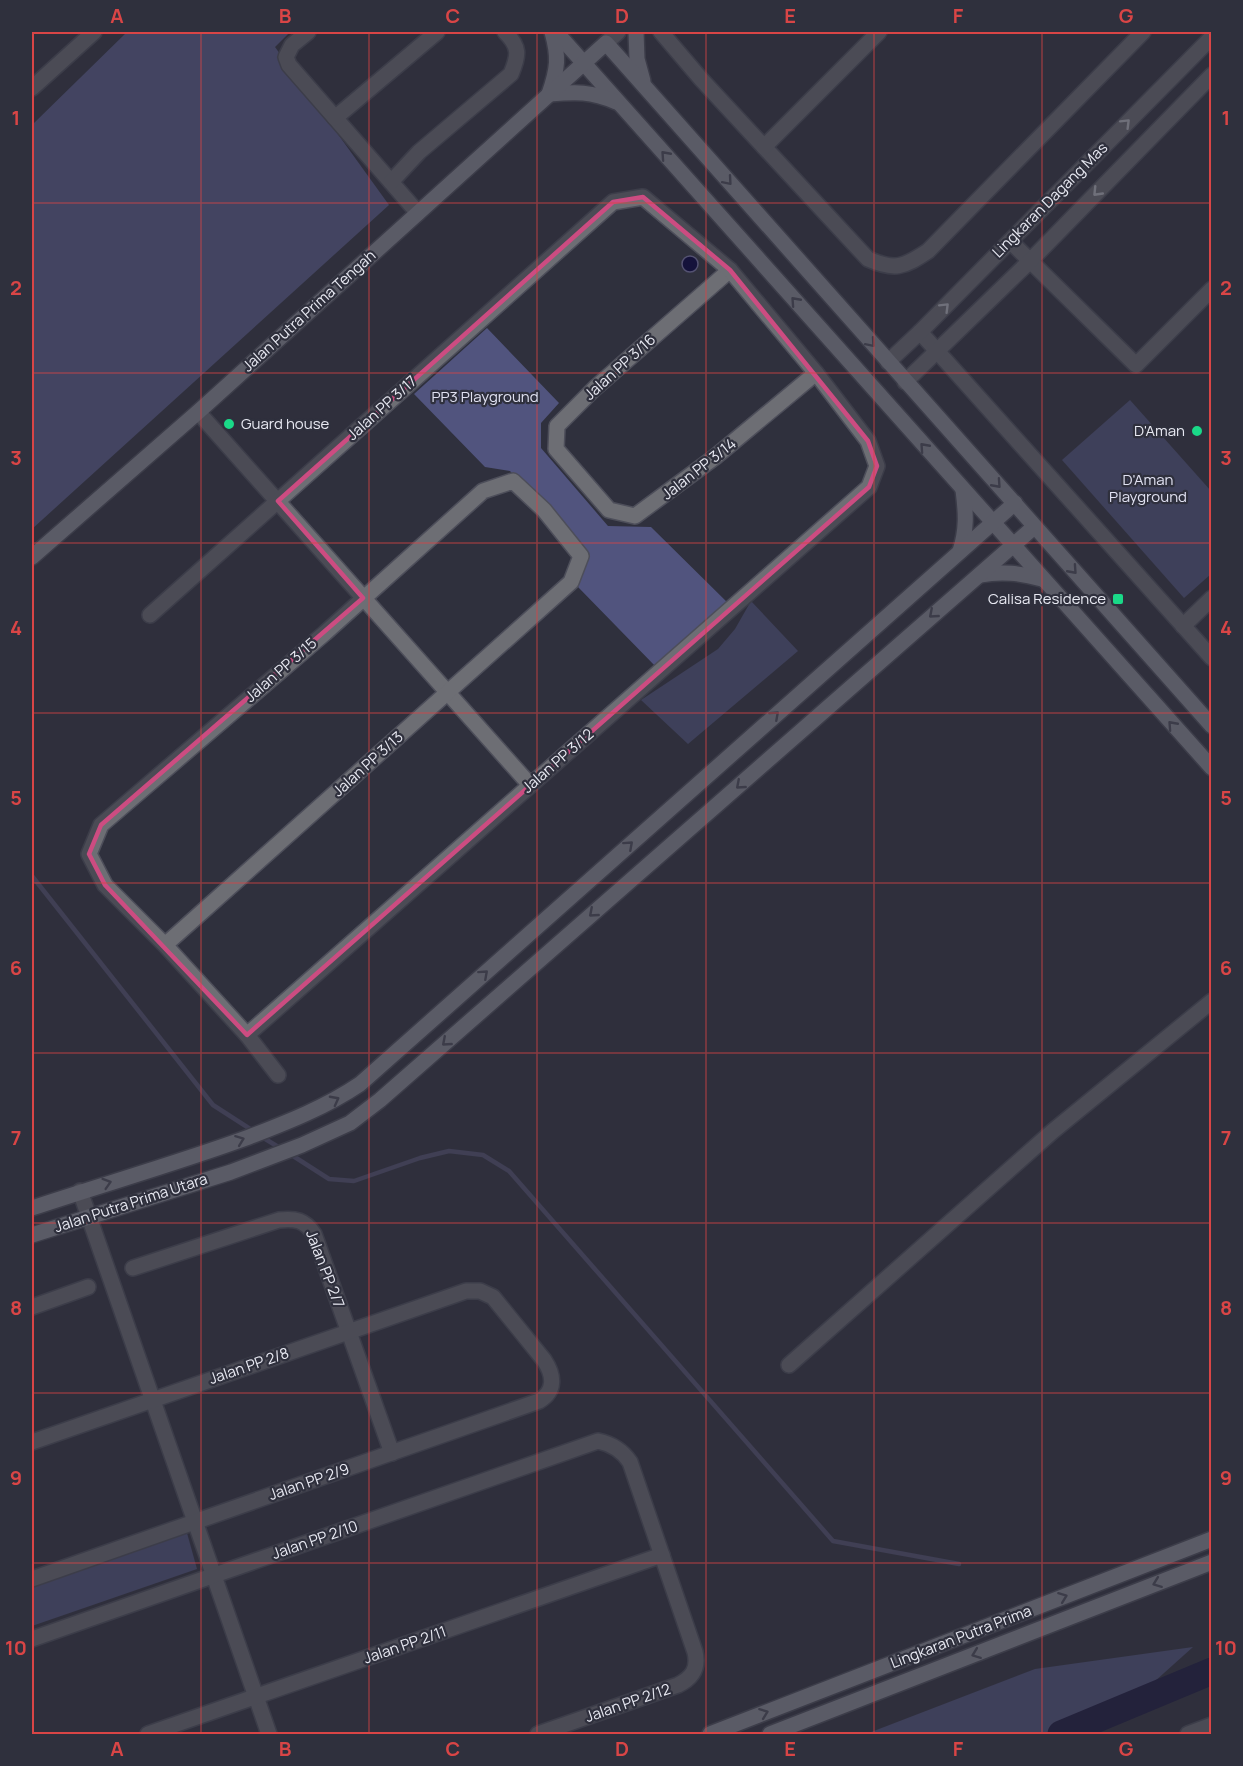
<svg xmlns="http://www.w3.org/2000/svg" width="1243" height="1766" font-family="Manrope,sans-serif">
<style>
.green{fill:#51547e}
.forest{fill:#5c5e8e}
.water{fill:#15123b;stroke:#545272;stroke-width:1.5}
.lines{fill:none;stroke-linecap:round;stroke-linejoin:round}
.stream{stroke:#545272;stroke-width:4.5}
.river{stroke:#15123b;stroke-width:27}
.street-casing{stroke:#4d4e5a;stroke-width:18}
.secondary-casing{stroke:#4d4e5a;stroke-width:18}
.street{stroke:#6d6e74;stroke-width:15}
.secondary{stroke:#8f909a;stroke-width:15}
.oneway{stroke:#bdbec6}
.oneway2{stroke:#4c4d59}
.marked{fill:none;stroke:#cc4c81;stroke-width:4.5;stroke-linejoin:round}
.grid{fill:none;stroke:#d94546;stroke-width:1.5;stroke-opacity:0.55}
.poi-dot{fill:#1ad988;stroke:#2f303d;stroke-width:2}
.labels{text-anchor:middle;stroke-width:4.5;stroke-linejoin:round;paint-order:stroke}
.street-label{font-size:15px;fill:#e8e9f2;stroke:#2f303d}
.park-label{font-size:15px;fill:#e0e1f1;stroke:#2f303d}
.poi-label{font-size:15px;fill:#e8e9f2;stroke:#2f303d;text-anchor:end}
.neatline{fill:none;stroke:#d94546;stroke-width:2}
.grid-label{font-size:20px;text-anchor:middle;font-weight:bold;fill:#d94546}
</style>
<rect width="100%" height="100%" fill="#2f303d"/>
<g class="green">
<path d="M 487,328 L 559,403 L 541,423 L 541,448 L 608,526 L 651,527 L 733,608 L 657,668 L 578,587 L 585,556 L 510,471 L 485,467 L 414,394 Z"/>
<path d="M 1130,400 L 1211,491 L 1211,574 L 1184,598 L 1062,460 Z"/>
<path d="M 751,601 L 798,651 L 688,744 L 641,700 L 718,649 L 735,629 Z"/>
<path d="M 187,1533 L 197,1569 L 32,1626 L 32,1585 Z"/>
<path d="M 1193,1647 L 1096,1734 L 866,1734 L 1035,1669 Z"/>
</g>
<path class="forest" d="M 127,32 L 290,32 L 275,47 L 389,205 L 32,529 L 32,125 Z"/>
<circle class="water" cx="690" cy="264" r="8"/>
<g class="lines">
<g class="stream">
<path d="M 32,876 L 213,1105 L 255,1132"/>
<path d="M 262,1137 L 280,1148"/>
<path d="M 290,1154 L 329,1179 L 354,1181 L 420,1158 L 449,1151 L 483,1155 L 509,1171 L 833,1541 L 959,1564"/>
</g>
<path class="river" d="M 1061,1734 L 1212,1671"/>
<defs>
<g id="street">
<path d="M 308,32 L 292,45 L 286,57 L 289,65 L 418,213"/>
<path d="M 661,32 L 701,79 L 868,259 C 895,271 904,267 928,251 L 1143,32"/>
<path d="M 606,43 L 618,32"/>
<path d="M 32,88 L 94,32"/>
<path d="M 335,118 L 437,32"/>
<path d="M 764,147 L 879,32"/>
<path d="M 391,182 L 419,152 L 511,74 C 519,55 520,47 505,32"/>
<path d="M 1010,241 L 1136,365 L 1212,289"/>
<path d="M 730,270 L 595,388 L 557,426 L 556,449 L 609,510 L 635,516 L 715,457 L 816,373"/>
<path d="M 920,332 L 1212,658"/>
<path d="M 888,362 L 920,332 L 1212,37"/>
<path d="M 905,382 L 1030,261 L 1212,75"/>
<path d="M 198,412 L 530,785"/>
<path d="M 150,615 L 613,202 L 643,197 L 730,270 L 816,373 L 868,441 L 877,466 L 869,487 L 247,1035"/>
<path d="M 1183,626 L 1212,598"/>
<path d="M 165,945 L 571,582 L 581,556 L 544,510 L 513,481 L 483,491 L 325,633 L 101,825 L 89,854 L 105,885 L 165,945 L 247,1035 L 278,1075"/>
<path d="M 80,1191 L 269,1734"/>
<path d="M 133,1268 L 279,1220 C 295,1218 305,1220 314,1234 L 392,1453"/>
<path d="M 32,1307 L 88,1287"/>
<path d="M 789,1365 L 1053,1131 L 1212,1001"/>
<path d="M 32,1442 L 466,1291 L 480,1291 L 493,1297 L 544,1360 C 554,1375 556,1391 539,1401 L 32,1579"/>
<path d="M 32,1639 L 598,1441 C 612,1444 622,1450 630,1462 L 695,1652 C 699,1669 692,1678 678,1685 L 538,1734"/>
<path d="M 148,1734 L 662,1555"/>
<path d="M 1188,1734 L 1212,1725"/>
</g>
<g id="secondary">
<path d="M 556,32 L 1212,768"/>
<path d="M 636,32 L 637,59 L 643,81"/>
<path d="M 549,94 C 576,92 591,91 616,102"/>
<path d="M 549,94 C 558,68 559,57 552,32"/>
<path d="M 960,551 C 967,529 966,513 963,490"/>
<path d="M 32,557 L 198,412 L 606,43 L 1212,726"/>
<path d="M 980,575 C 1002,571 1020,573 1042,579"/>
<path d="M 32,1208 C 104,1184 178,1163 249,1137 C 288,1122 326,1107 360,1084 L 1015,503"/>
<path d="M 32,1235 L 231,1172 L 302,1145 L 350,1123 L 380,1100 L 1034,527"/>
<path d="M 710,1734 L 1212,1539"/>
<path d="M 770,1734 L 1212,1562"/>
</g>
</defs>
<use href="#street" class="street-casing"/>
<use href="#secondary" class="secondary-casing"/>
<use href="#street" class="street"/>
<use href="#secondary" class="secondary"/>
</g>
<defs><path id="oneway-chevron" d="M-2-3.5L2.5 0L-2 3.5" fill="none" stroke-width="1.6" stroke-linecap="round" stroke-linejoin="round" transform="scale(1.5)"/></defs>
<g class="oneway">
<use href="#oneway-chevron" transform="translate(1126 123) rotate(-45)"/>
<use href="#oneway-chevron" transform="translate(1097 192) rotate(134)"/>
<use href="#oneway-chevron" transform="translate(945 307) rotate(-45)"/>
</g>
<g class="oneway2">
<use href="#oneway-chevron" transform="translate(665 155) rotate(-132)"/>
<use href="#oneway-chevron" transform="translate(728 181) rotate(49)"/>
<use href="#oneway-chevron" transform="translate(795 301) rotate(-132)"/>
<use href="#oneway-chevron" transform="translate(871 343) rotate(49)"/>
<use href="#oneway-chevron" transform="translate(924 447) rotate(-132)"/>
<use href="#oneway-chevron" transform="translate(997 484) rotate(48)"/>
<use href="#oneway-chevron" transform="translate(1073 570) rotate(48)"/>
<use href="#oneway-chevron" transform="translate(933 614) rotate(139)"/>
<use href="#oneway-chevron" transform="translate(775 715) rotate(-42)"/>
<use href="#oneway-chevron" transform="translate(1172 725) rotate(-132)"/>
<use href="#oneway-chevron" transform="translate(740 785) rotate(139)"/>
<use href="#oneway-chevron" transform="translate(629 845) rotate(-42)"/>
<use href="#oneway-chevron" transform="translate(593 913) rotate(139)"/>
<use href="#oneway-chevron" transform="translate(484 974) rotate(-42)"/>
<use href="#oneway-chevron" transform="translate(446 1042) rotate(139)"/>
<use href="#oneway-chevron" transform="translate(335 1100) rotate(-28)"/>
<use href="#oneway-chevron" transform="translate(240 1140) rotate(-21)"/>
<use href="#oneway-chevron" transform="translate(107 1183) rotate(-17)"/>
<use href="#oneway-chevron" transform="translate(1157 1583) rotate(159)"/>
<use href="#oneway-chevron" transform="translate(1063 1597) rotate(-21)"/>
<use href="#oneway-chevron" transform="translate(976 1654) rotate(159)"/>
<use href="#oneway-chevron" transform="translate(764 1713) rotate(-21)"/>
</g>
<path d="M0 0H1243V1766H0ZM 643,197 L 730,270 L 868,441 L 877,466 L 869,487 L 247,1035 L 105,885 L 89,854 L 101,825 L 363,598 L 278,501 L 613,202 Z" fill="#2f303d" fill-opacity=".55" fill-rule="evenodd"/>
<path class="marked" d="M 643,197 L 730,270 L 868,441 L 877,466 L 869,487 L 247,1035 L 105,885 L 89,854 L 101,825 L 363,598 L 278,501 L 613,202 Z"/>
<path class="grid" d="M 201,32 L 201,1734M 369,32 L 369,1734M 537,32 L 537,1734M 706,32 L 706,1734M 874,32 L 874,1734M 1042,32 L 1042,1734M 32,203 L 1212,203M 32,373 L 1212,373M 32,543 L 1212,543M 32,713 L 1212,713M 32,883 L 1212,883M 32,1053 L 1212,1053M 32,1223 L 1212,1223M 32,1393 L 1212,1393M 32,1563 L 1212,1563"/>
<g class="poi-dot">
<circle cx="229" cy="424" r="6"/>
<circle cx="1197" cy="431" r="6"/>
<rect x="1112" y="593" width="12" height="12" rx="3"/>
</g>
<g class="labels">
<g class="street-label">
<text transform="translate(1050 200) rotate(-45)" y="5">Lingkaran Dagang Mas</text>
<text transform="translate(309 311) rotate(-42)" y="5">Jalan Putra Prima Tengah</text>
<text transform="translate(620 367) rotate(-42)" y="5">Jalan PP 3/16</text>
<text transform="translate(382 408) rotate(-42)" y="5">Jalan PP 3/17</text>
<text transform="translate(699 469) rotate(-38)" y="5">Jalan PP 3/14</text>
<text transform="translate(281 670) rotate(-41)" y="5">Jalan PP 3/15</text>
<text transform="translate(558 761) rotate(-41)" y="5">Jalan PP 3/12</text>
<text transform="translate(368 764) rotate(-42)" y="5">Jalan PP 3/13</text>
<text transform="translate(131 1203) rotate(-18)" y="5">Jalan Putra Prima Utara</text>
<text transform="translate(325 1269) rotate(69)" y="5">Jalan PP 2/7</text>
<text transform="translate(249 1366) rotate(-19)" y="5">Jalan PP 2/8</text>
<text transform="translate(309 1482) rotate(-19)" y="5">Jalan PP 2/9</text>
<text transform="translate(315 1540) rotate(-19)" y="5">Jalan PP 2/10</text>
<text transform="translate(961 1637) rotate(-21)" y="5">Lingkaran Putra Prima</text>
<text transform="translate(405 1645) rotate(-19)" y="5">Jalan PP 2/11</text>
<text transform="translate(628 1703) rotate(-19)" y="5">Jalan PP 2/12</text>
</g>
<g class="park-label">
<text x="485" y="402">PP3 Playground</text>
<text x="1148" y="485">D'Aman<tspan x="1148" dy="17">Playground</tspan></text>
</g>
<g class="poi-label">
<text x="241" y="429" text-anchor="start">Guard house</text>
<text x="1185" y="436">D'Aman</text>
<text x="1106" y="604">Calisa Residence</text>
</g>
</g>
<rect width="1243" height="1766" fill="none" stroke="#2f303d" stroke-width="66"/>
<rect x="33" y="33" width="1177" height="1700" class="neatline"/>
<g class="grid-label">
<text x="117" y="23">A</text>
<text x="285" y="23">B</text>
<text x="453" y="23">C</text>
<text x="622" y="23">D</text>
<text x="790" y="23">E</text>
<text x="958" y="23">F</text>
<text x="1126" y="23">G</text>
<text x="16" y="125">1</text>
<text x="1226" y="125">1</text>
<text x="16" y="295">2</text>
<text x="1226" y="295">2</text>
<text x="16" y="465">3</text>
<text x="1226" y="465">3</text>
<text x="16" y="635">4</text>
<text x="1226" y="635">4</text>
<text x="16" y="805">5</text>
<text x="1226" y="805">5</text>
<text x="16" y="975">6</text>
<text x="1226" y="975">6</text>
<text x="16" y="1145">7</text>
<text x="1226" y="1145">7</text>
<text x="16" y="1315">8</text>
<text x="1226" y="1315">8</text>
<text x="16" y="1485">9</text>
<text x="1226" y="1485">9</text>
<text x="16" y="1655">10</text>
<text x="1226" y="1655">10</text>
<text x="117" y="1756">A</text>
<text x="285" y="1756">B</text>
<text x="453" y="1756">C</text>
<text x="622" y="1756">D</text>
<text x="790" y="1756">E</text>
<text x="958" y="1756">F</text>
<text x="1126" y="1756">G</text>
</g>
</svg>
